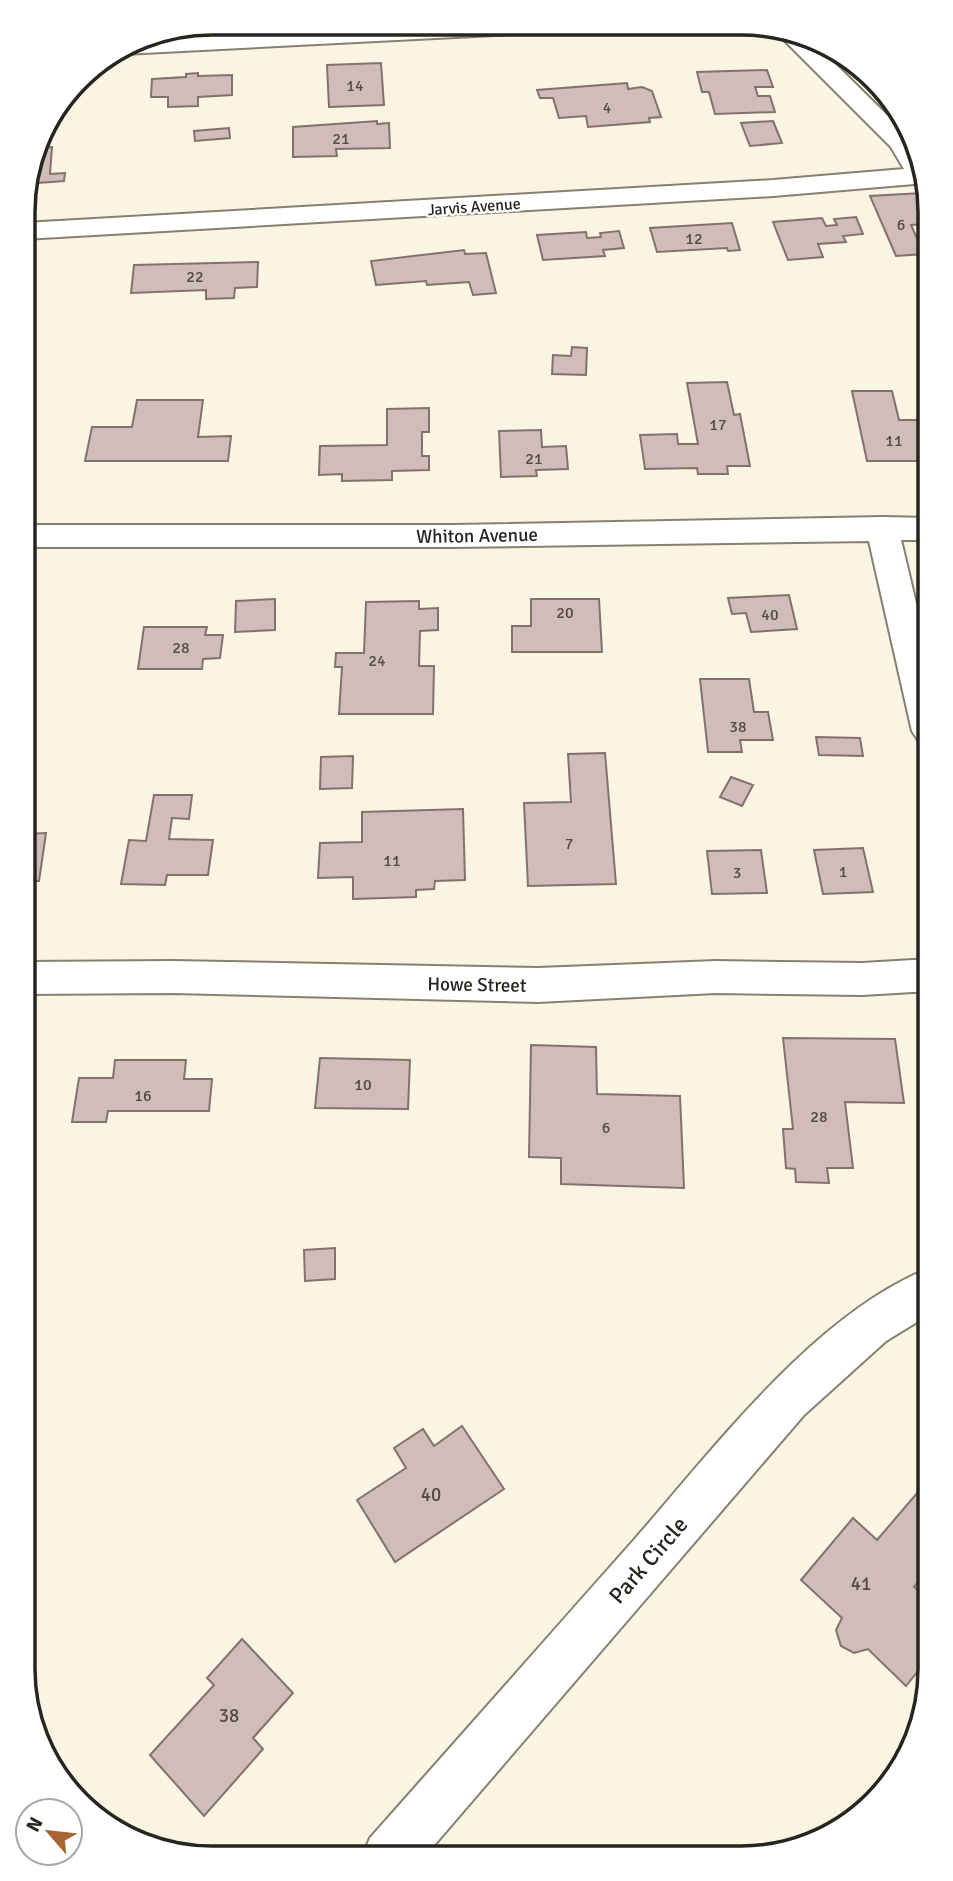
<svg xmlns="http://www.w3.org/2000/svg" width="953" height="1881" font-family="Signika,sans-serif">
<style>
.building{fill:#d0bdb9;stroke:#83716e;stroke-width:2}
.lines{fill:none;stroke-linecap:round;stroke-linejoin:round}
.minor-casing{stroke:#868071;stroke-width:4}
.minor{fill:#fff;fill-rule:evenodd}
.labels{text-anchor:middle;stroke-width:5;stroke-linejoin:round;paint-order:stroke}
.number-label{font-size:16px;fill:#514b46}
.far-street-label{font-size:16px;fill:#27251f;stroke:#fff}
.street-label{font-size:19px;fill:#27251f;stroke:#fff}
.near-number-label{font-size:19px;fill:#514b46}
.near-street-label{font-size:23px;fill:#27251f;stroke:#fff}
.rim{fill:none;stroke:#27251f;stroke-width:3.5}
</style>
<rect width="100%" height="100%" fill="#faf4e3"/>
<g class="building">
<path d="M 381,63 L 384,105 L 329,107 L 327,65 Z"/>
<path d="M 767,70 L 773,87 L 755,87 L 758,96 L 770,96 L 775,112 L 715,114 L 709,92 L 702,92 L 697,72 Z"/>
<path d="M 198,73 L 198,76 L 232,75 L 232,95 L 198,97 L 198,106 L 168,107 L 168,97 L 151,97 L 152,79 L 186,77 L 186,74 Z"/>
<path d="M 627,83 L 628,89 L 642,87 L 652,91 L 661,117 L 649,118 L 650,122 L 588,127 L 586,116 L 559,118 L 553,98 L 540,98 L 537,90 Z"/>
<path d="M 377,121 L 377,124 L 389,123 L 390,148 L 336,149 L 337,156 L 293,157 L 293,127 Z"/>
<path d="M 773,121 L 782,143 L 750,146 L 741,123 Z"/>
<path d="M 229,128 L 230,138 L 195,141 L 194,131 Z"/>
<path d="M 52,147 L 50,174 L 65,173 L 64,181 L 25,184 L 36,148 Z"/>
<path d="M 922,193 L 930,212 L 930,224 L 911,225 L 924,254 L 896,256 L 870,196 Z"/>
<path d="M 856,217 L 863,234 L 843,236 L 846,242 L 818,244 L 823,257 L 788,260 L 773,222 L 822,218 L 826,226 L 837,225 L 834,219 Z"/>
<path d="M 732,223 L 740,250 L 728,251 L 727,248 L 657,252 L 650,228 Z"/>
<path d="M 619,231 L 624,248 L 603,250 L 605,256 L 543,260 L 537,235 L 586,232 L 587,238 L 601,237 L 600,233 Z"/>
<path d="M 464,250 L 465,254 L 486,253 L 496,293 L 473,295 L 469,282 L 427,285 L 426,281 L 376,285 L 371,261 Z"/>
<path d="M 258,262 L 257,287 L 235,288 L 234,298 L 206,299 L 206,290 L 131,293 L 134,265 Z"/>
<path d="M 572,347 L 587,348 L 586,375 L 552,374 L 553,355 L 571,356 Z"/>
<path d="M 727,382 L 734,415 L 740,414 L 750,466 L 727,466 L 728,474 L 698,474 L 697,468 L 645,469 L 640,435 L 677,434 L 678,444 L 698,444 L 687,383 Z"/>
<path d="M 852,391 L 892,391 L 899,420 L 920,420 L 930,461 L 867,461 Z"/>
<path d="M 137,400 L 203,400 L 198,437 L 231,436 L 228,461 L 85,461 L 92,427 L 132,427 Z"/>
<path d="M 429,408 L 429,432 L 422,432 L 422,456 L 429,456 L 429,470 L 392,471 L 392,480 L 342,481 L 342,474 L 319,475 L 320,446 L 387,445 L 387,409 Z"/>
<path d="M 541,430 L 542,447 L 566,446 L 568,469 L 536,470 L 537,476 L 501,477 L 499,431 Z"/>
<path d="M 32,441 L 28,476 L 24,476 L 24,442 Z"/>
<path d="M 789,595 L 797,629 L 751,632 L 746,613 L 732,614 L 728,598 Z"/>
<path d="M 275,599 L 275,630 L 235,632 L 236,601 Z"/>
<path d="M 531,599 L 599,599 L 602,652 L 512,652 L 512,626 L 531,626 Z"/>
<path d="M 419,601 L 419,609 L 438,608 L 438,630 L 420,631 L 419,666 L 434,666 L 433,714 L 339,714 L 342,667 L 335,667 L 336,653 L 364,653 L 366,602 Z"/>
<path d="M 144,627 L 207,627 L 205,635 L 223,635 L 220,658 L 203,659 L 202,669 L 138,669 Z"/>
<path d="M 700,679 L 749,679 L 754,712 L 768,712 L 773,740 L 740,740 L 742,752 L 708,752 Z"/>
<path d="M 816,737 L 860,738 L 863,756 L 819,755 Z"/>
<path d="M 605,753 L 616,884 L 528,886 L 524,803 L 571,802 L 568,754 Z"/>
<path d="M 353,756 L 352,788 L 320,789 L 321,757 Z"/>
<path d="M 731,777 L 753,785 L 742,806 L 720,797 Z"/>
<path d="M 154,795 L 192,795 L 189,819 L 172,818 L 169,839 L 213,840 L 208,875 L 167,875 L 165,885 L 121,884 L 129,840 L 146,841 Z"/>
<path d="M 463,809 L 465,880 L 435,881 L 434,889 L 416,890 L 416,897 L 353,899 L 353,877 L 318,878 L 320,843 L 362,842 L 362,812 Z"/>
<path d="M 46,833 L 39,881 L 24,881 L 24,834 Z"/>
<path d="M 863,848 L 873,892 L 823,894 L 814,850 Z"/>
<path d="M 761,850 L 767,893 L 712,894 L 707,851 Z"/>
<path d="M 783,1038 L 895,1039 L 904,1103 L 845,1102 L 853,1168 L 827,1168 L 829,1183 L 796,1182 L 795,1169 L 786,1168 L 783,1129 L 793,1129 Z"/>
<path d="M 531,1045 L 596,1047 L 597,1094 L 680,1096 L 684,1188 L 561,1184 L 561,1158 L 529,1157 Z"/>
<path d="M 320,1058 L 410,1060 L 408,1109 L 315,1108 Z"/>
<path d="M 115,1060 L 186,1060 L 184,1079 L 212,1079 L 209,1111 L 108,1111 L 106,1122 L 72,1122 L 79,1078 L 113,1078 Z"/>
<path d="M 335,1248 L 335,1279 L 305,1281 L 304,1250 Z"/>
<path d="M 462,1426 L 504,1489 L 395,1562 L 357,1500 L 406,1468 L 394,1448 L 423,1429 L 434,1446 Z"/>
<path d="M 930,1478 L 930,1567 L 914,1587 L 930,1601 L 930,1656 L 906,1686 L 868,1649 L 854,1653 L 841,1646 L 836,1630 L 842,1618 L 801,1580 L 853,1518 L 877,1540 Z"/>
<path d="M 242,1639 L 293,1693 L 253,1738 L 263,1749 L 204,1816 L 150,1755 L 214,1685 L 207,1678 Z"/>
</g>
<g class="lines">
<defs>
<g id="minor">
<path d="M 432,24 L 566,25 L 562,30 L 554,32 L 124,54 L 115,52 L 136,39 Z"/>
<path d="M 780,27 L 816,45 L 910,138 L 921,155 L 926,183 L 773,196 L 24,239 L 24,223 L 773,180 L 904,169 L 891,147 L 781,37 L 777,32 Z"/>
<path d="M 883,517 L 930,518 L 930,540 L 901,540 L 930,662 L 930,744 L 918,740 L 912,731 L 869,541 L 454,547 L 24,547 L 24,525 L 454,525 Z"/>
<path d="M 930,959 L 930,991 L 862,995 L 716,993 L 538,1002 L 173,993 L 23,994 L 23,962 L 173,961 L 538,968 L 716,961 L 862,963 Z"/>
<path d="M 930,1268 L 930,1314 L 886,1341 L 804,1415 L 424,1857 L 362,1857 L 370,1838 C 458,1739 545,1640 633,1541 C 713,1450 815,1313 930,1268 Z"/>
</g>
</defs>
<use href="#minor" class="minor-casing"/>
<use href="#minor" class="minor"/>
</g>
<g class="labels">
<g class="number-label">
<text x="355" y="91">14</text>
<text x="607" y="113">4</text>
<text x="341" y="144">21</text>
<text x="901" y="230">6</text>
<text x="694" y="244">12</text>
<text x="195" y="282">22</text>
<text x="718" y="430">17</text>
<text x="894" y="446">11</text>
<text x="534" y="464">21</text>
<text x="565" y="618">20</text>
<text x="770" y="620">40</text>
<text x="181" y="653">28</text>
<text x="377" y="666">24</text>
<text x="738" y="732">38</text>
<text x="569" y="849">7</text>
<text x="392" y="866">11</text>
<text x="843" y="877">1</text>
<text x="737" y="878">3</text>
<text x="363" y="1090">10</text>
<text x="143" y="1101">16</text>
<text x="819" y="1122">28</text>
<text x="606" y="1133">6</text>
</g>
<g class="far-street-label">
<text transform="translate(474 206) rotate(-4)" y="6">Jarvis Avenue</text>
</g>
<g class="street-label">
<text transform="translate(477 535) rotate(-1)" y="7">Whiton Avenue</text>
<text transform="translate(477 984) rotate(1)" y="7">Howe Street</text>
</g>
<g class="near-number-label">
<text x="431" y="1501">40</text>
<text x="861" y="1590">41</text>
<text x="229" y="1722">38</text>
</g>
<g class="near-street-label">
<text transform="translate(648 1560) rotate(-49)" y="8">Park Circle</text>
</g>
</g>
<path d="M0 0H953V1881H0ZM212 35H741A177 177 0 0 1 918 212V1669A177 177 0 0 1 741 1846H212A177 177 0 0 1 35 1669V212A177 177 0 0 1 212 35Z" fill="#fff" fill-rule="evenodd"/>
<path class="rim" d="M212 35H741A177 177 0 0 1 918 212V1669A177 177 0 0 1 741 1846H212A177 177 0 0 1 35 1669V212A177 177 0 0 1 212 35Z"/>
<g transform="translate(49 1832) rotate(298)"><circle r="33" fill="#ffffff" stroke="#a9a8a5" stroke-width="2"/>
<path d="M0-5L12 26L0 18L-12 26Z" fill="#a86433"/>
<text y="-10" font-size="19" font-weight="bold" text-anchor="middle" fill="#27251f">N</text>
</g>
</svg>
